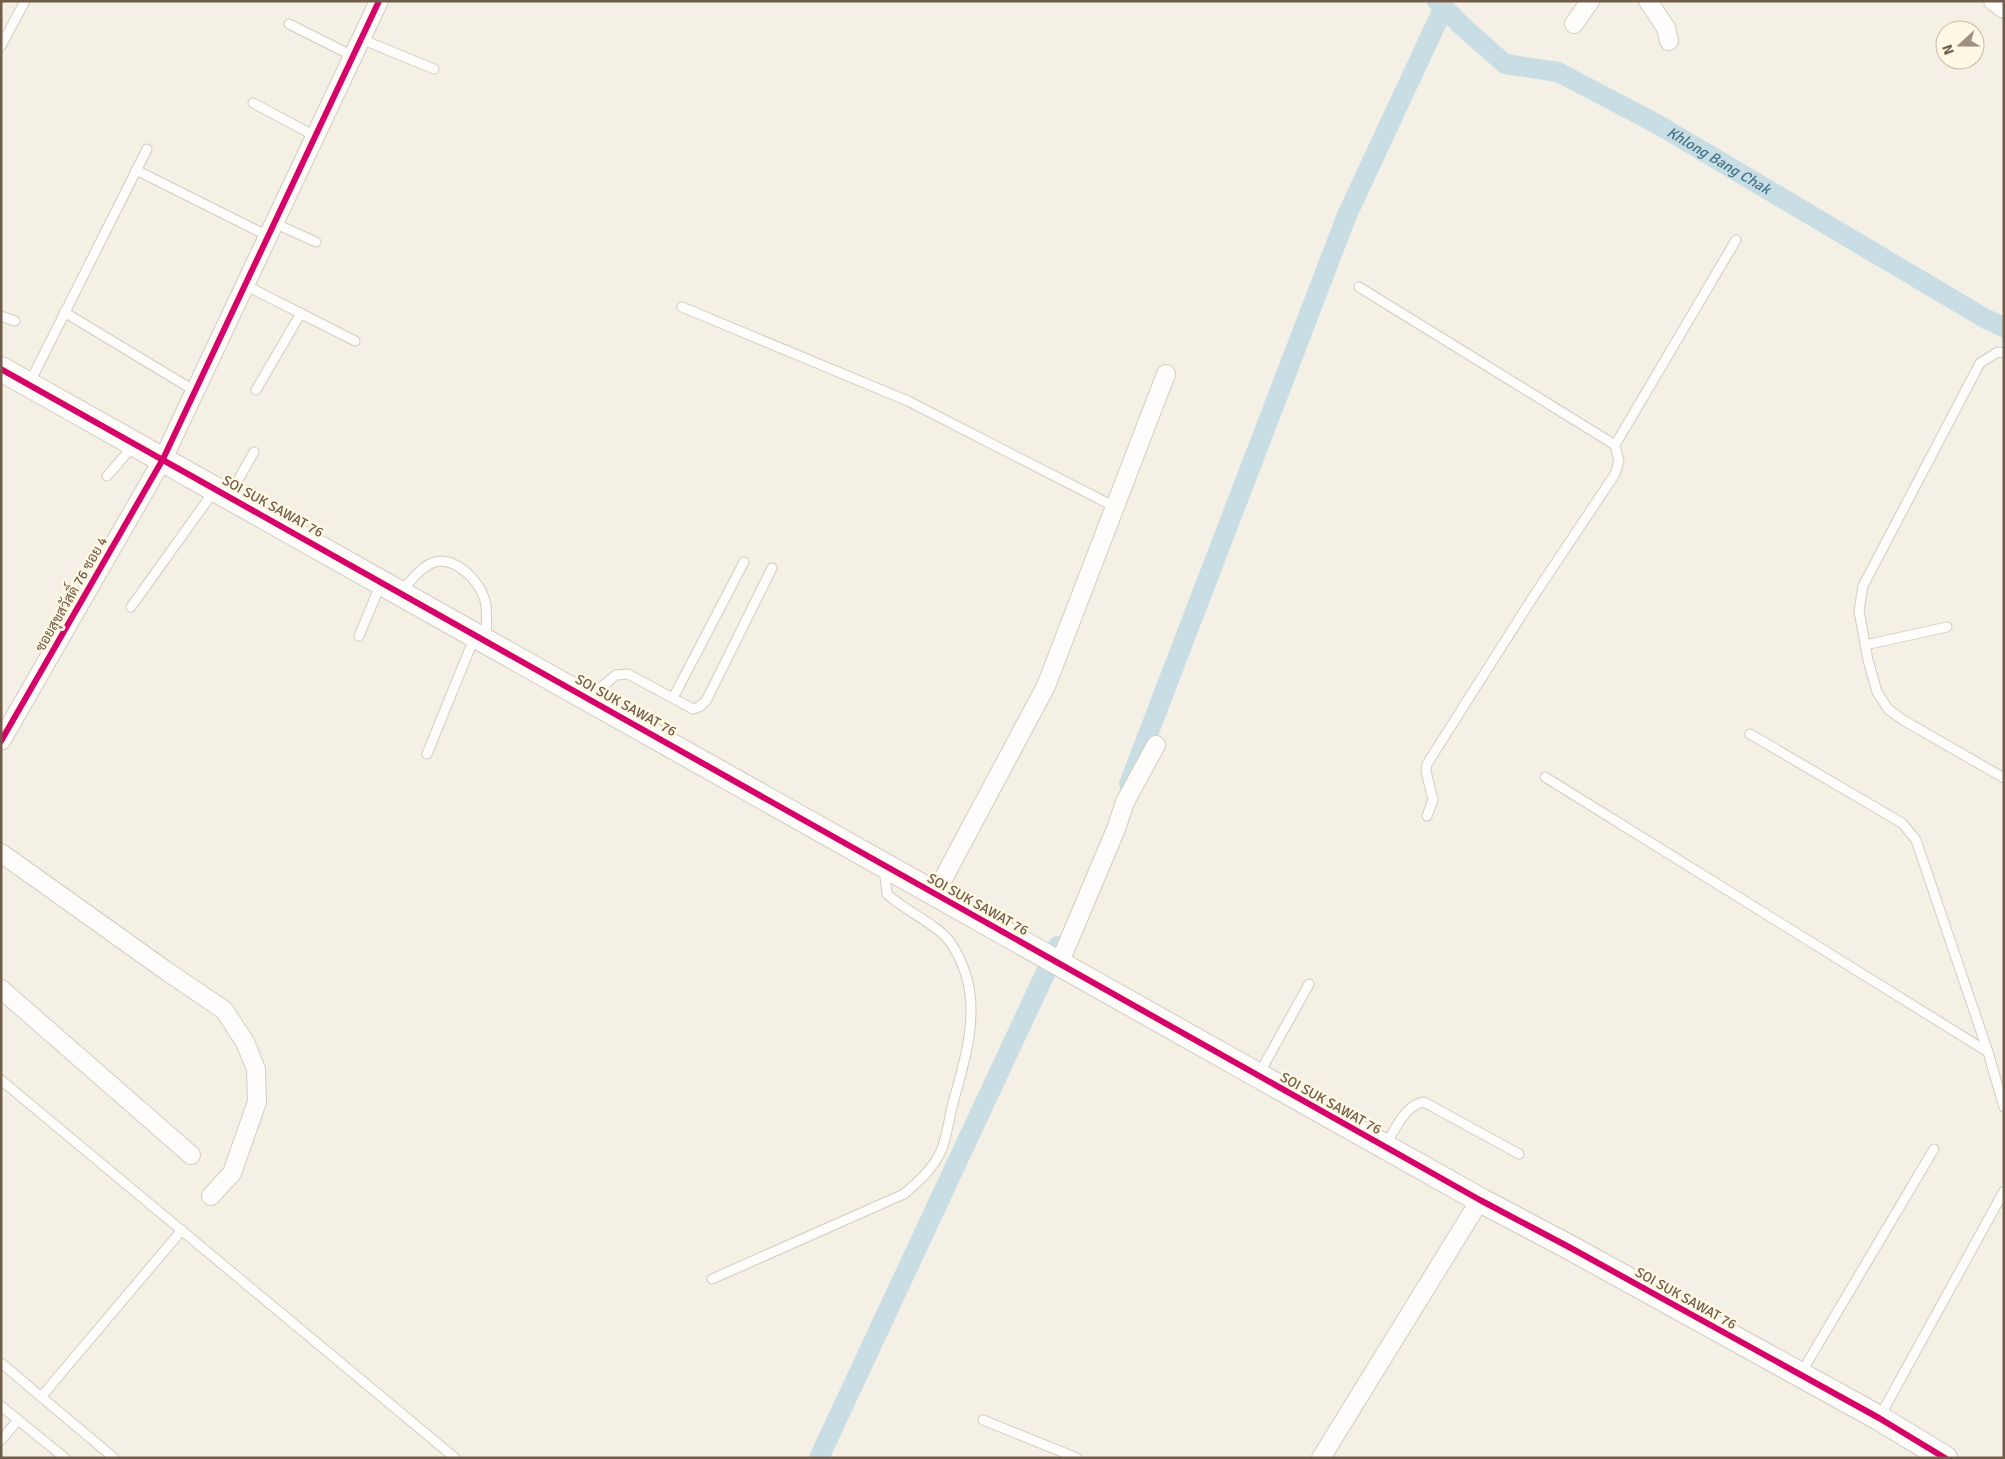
<svg xmlns="http://www.w3.org/2000/svg" width="2005" height="1459" font-family="Signika,Sarabun,sans-serif">
<style>
.lines{fill:none;stroke-linecap:round;stroke-linejoin:round}
.canal{stroke:#c8dee4;stroke-width:20}
.lane-casing{stroke:#d3ccc1;stroke-width:11}
.street-casing{stroke:#d3ccc1;stroke-width:20}
.secondary-casing{stroke:#d1cbbf;stroke-width:26}
.lane{stroke:#fefdfb;stroke-width:9}
.street{stroke:#fefdfb;stroke-width:18}
.secondary{stroke:#fefdfb;stroke-width:24}
.cycleway-casing{stroke:#fff8e4;stroke-width:9}
.cycleway{stroke:#d6006c;stroke-width:6}
.labels{text-anchor:middle;stroke-width:5;stroke-linejoin:round;paint-order:stroke}
.street-label{font-size:14px;fill:#705c48;stroke:#fff8e4}
.water-label{font-size:15px;font-style:italic;fill:#45758a;stroke:#fff8e4}
</style>
<rect width="100%" height="100%" fill="#f5f0e5"/>
<g class="lines">
<g class="canal">
<path id="s1" d="M 1437,1 L 1462,26 L 1505,64 L 1558,72 L 1657,124 L 1986,319 L 2004,327"/>
<path d="M 1129,784 L 1347,215 L 1444,7"/>
<path d="M 819,1458 L 1058,946"/>
</g>
<defs>
<g id="lane">
<path d="M 289,24 L 353,56"/>
<path d="M 361,39 L 434,69"/>
<path d="M 1,46 L 25,1"/>
<path d="M 253,103 L 315,136"/>
<path d="M 136,170 L 268,236"/>
<path d="M 274,223 L 316,242"/>
<path d="M 245,285 L 355,341"/>
<path d="M 1359,287 L 1615,445 L 1619,461 L 1615,474 L 1535,594 L 1427,764 L 1426,771 L 1433,800 L 1427,816"/>
<path d="M 682,307 L 908,401 L 1115,507"/>
<path d="M 64,312 L 195,391"/>
<path d="M 1,316 L 15,321"/>
<path d="M 2004,353 L 1998,352 L 1980,363 L 1863,586 L 1859,611 L 1868,660 L 1877,692 L 1888,709 L 1903,720 L 2004,778"/>
<path d="M 29,384 L 147,149"/>
<path d="M 256,390 L 301,313"/>
<path d="M 1615,445 L 1736,240"/>
<path d="M 107,476 L 135,444"/>
<path d="M 229,496 L 254,452"/>
<path d="M 401,592 C 408,584 416,573 425,567 C 450,548 482,581 486,605 C 487,617 486,629 487,640"/>
<path d="M 131,607 L 214,491"/>
<path d="M 359,636 L 381,583"/>
<path d="M 1865,645 L 1947,627"/>
<path d="M 588,698 L 616,675 L 628,674 L 693,709 L 699,707 L 706,701 L 772,568"/>
<path d="M 673,698 L 744,562"/>
<path d="M 1750,734 L 1902,823 L 1916,840 L 1988,1052 L 2004,1107"/>
<path d="M 427,754 L 475,636"/>
<path d="M 1545,777 L 1988,1052"/>
<path d="M 1259,1074 L 1309,984"/>
<path d="M 1,1080 L 455,1458"/>
<path d="M 1384,1147 C 1395,1131 1404,1105 1424,1102 L 1519,1154"/>
<path d="M 712,1279 L 904,1194 C 918,1182 933,1169 941,1151 C 947,1137 949,1118 953,1103 C 968,1048 986,994 950,942 C 938,925 904,910 887,894 L 884,868"/>
<path d="M 1,1363 L 114,1458"/>
<path d="M 1801,1373 L 1934,1149"/>
<path d="M 41,1397 L 182,1230"/>
<path d="M 1,1406 L 65,1458"/>
<path d="M 1879,1418 L 2004,1191"/>
<path d="M 983,1420 L 1077,1458"/>
<path d="M 1,1440 L 18,1420"/>
</g>
<g id="street">
<path d="M 1648,1 L 1666,28 L 1669,41"/>
<path d="M 1993,1 L 2004,9"/>
<path d="M 1574,24 L 1590,1"/>
<path d="M 1,741 L 163,459 L 379,1"/>
<path d="M 1,853 L 165,970 L 224,1010 L 245,1042 L 256,1069 L 257,1102 L 232,1173 L 211,1196"/>
<path d="M 935,894 L 1046,686 L 1166,374"/>
<path d="M 1059,964 L 1116,829 L 1125,802 L 1156,745"/>
<path d="M 1,989 L 191,1155"/>
<path d="M 1321,1458 L 1480,1200"/>
</g>
<path id="secondary" d="M 1,369 L 1480,1200 L 1569,1247 L 1879,1418 L 1945,1458"/>
</defs>
<use href="#lane" class="lane-casing"/>
<use href="#street" class="street-casing"/>
<use href="#secondary" class="secondary-casing"/>
<use href="#lane" class="lane"/>
<use href="#street" class="street"/>
<use href="#secondary" class="secondary"/>
<defs>
<g id="cycleway">
<path d="M 1,369 L 1480,1200 L 1569,1247 L 1879,1418 L 1945,1458"/>
<path d="M 1,741 L 163,459 L 379,1"/>
</g>
</defs>
<use href="#cycleway" class="cycleway-casing"/>
<use href="#cycleway" class="cycleway"/>
</g>
<g class="labels">
<g class="street-label">
<text transform="translate(273 506) rotate(29)" y="5">SOI SUK SAWAT 76</text>
<text transform="translate(71 594) rotate(-60)" y="5">ซอยสุขสวัสดิ์ 76 ซอย 4</text>
<text transform="translate(626 705) rotate(29)" y="5">SOI SUK SAWAT 76</text>
<text transform="translate(978 904) rotate(29)" y="5">SOI SUK SAWAT 76</text>
<text transform="translate(1331 1103) rotate(29)" y="5">SOI SUK SAWAT 76</text>
<text transform="translate(1686 1298) rotate(29)" y="5">SOI SUK SAWAT 76</text>
</g>
<g class="water-label">
<text dy="5" stroke="none"><textPath href="#s1" startOffset="330">Khlong Bang Chak</textPath></text>
</g>
</g>
<rect width="2005" height="1459" fill="none" stroke="#705c48" stroke-width="5"/>
<g transform="translate(1960 45) rotate(249)"><circle r="24" fill="#fff8e4" stroke="#c6baa6"/>
<path d="M0-4L9 19L0 12L-9 19Z" fill="#9f907f"/>
<text y="-8" font-size="14" font-weight="bold" text-anchor="middle" fill="#705c48">N</text>
</g>
</svg>
